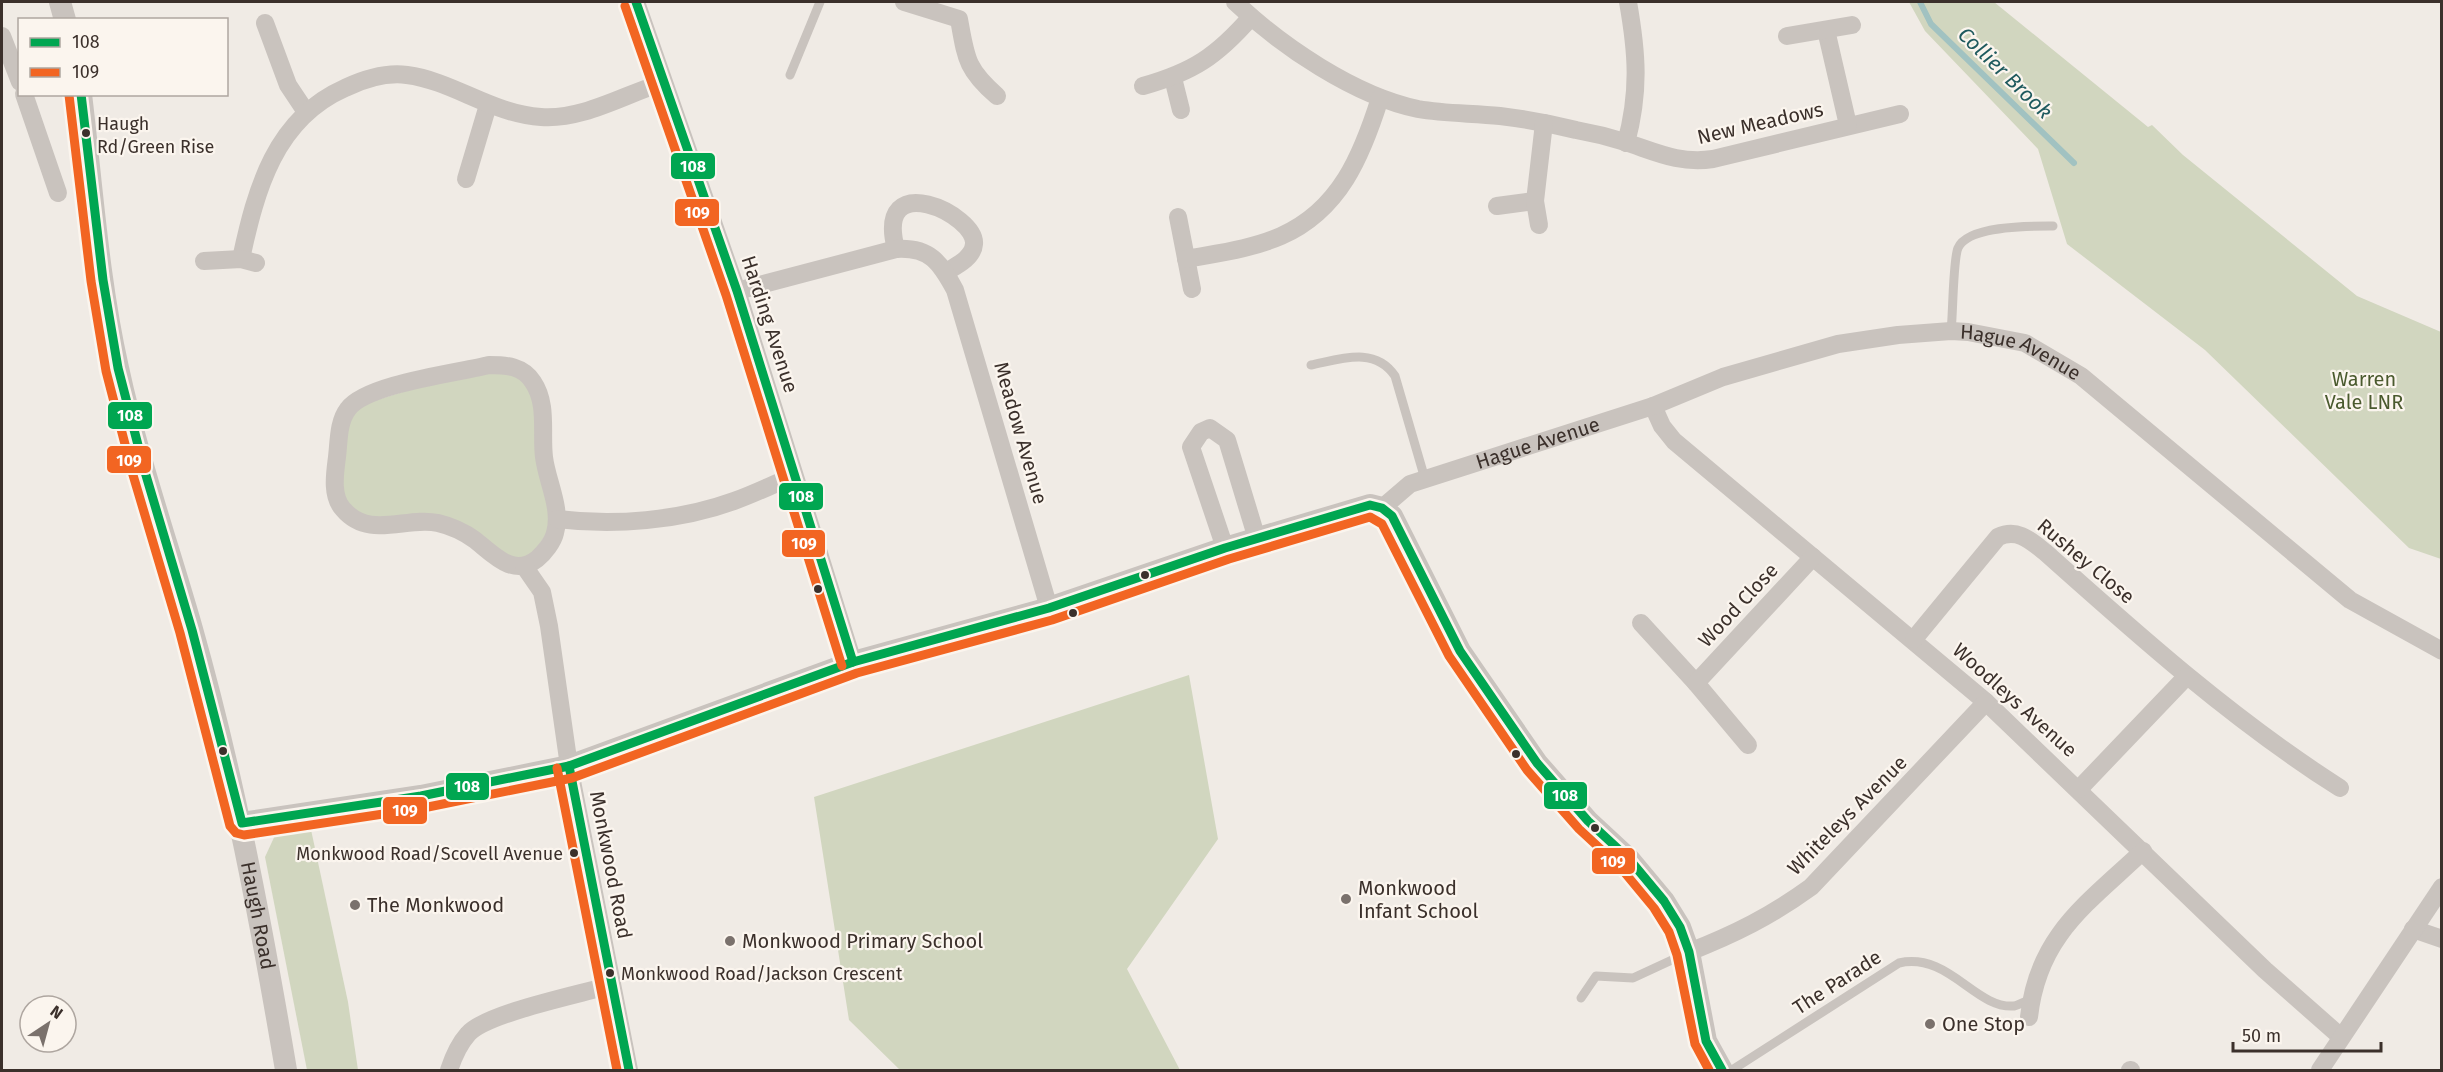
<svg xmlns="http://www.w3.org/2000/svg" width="2443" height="1072" font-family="'Fira Sans',sans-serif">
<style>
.green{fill:#d1d6bf}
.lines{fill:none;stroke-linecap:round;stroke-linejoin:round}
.stream{stroke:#a1c2c1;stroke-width:6}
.service{stroke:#c9c3be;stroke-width:9}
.minor{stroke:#c9c3be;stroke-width:18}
.tertiary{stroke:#c9c3be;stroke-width:22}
.bus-1-casing{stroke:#fbf5ee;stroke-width:14}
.bus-2-casing{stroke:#fbf5ee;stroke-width:14}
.bus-1{stroke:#00a651;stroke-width:9}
.bus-2{stroke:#f26522;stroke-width:9}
.bus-dot{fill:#3b302b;stroke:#fbf5ee;stroke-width:2}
.poi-dot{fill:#7a716c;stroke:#fbf5ee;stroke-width:2}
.labels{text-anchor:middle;stroke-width:4.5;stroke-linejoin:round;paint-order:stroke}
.bus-label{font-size:18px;fill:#3b302b;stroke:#fbf5ee;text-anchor:start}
.street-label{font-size:20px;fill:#3b302b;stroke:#fbf5ee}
.park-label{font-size:20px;fill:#4a5a2e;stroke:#fbf5ee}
.poi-label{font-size:20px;fill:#3b302b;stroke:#fbf5ee;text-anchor:start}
.water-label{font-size:21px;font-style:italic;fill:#1f5a5e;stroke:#fbf5ee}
.line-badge{stroke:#fbf5ee;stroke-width:2}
.badge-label{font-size:16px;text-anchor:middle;font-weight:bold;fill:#fff}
</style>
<rect width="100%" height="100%" fill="#f0ebe5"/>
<g class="green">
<path d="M 1909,2 L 1994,2 L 2148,127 L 2152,125 L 2183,155 L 2357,296 L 2441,332 L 2441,559 L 2409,548 L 2205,350 L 2067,244 L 2038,149 L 1925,31 Z"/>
<path d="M 489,365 L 532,380 L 557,519 L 524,566 L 454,528 L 353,518 L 335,474 L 348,409 Z"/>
<path d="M 1189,675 L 1218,839 L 1127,969 L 1180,1070 L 900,1070 L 849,1020 L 814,797 Z"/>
<path d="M 310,825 L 348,1002 L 358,1070 L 307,1070 L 265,857 L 277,831 Z"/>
</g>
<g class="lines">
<path class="stream" d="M 1920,2 L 1931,24 L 2074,163"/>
<g class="service">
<path d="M 790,75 L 820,2"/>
<path d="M 1951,331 C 1953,315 1953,259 1958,248 C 1968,225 2031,226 2053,226"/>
<path d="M 1311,365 C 1341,359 1375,346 1395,376 L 1425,479"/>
<path d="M 1581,998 L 1596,976 L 1633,978 L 1687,953"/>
<path d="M 1732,1070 L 1899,963 C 1949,952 1975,1009 2014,1006 C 2019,1005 2026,1001 2031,999"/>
</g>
<g class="minor">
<path d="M 636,2 L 737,291 L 853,662"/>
<path d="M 904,2 L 959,19 C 966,58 966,69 997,96"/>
<path d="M 1235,2 C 1281,46 1355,96 1418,109 C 1446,114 1473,113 1500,116 C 1525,119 1552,124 1576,130 C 1593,133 1609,137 1625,142 C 1656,152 1679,164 1713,159 L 1900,114"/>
<path d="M 265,23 L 288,85 L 306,112"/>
<path d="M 1826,30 L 1848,125"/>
<path d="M 2,36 L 20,82"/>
<path d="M 1787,36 L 1852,25"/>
<path d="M 1173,78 L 1181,110"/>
<path d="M 1143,86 C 1193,72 1217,56 1251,17"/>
<path d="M 24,94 L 58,193"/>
<path d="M 1626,143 C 1640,91 1637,53 1628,2"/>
<path d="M 466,179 L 488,105"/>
<path d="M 1497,206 L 1535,201"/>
<path d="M 1178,217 L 1192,289"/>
<path d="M 1539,225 L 1535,201 L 1544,123"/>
<path d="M 896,249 C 874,166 977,215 974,244 C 973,258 956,266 946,272"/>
<path d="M 241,259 C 256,189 275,119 345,88 C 364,79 385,72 407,75 C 453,81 492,114 541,117 C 583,120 623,95 662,83"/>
<path d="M 1186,259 C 1218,253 1251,249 1281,236 C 1340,210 1362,155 1380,98"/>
<path d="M 204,261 L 241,259 L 256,263"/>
<path d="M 737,291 L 896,249 C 930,247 940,262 955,290 L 1049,608"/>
<path d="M 489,365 C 507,365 523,366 533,382 C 548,404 541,433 544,457 C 547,482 562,508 555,533 C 553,542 544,553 537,559 C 513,578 493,554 475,540 C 464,532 451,526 438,523 C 406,516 369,540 343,509 C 331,496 335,473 337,457 C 339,441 338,422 348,409 C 366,384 457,373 489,365 Z"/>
<path d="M 1653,406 L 1662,426 L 1674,441 L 1986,702 L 2265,970 L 2341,1037"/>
<path id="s1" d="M 1382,508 L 1410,484 L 1653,406 L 1723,377 L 1838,344 L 1898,335 L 1951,331 L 1968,332 L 2025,343 L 2081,376 L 2350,600 L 2442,651"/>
<path d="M 557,519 C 614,526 679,521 734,501 C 754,494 774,484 793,476"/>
<path d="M 1225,548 L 1191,447 L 1201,432 L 1210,428 L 1227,440 L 1257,539"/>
<path d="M 524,566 L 542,592 L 549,626 L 569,766 L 629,1070"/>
<path d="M 1641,623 L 1696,683 L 1748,745"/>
<path d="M 1914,639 L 1998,537 C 2017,528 2030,540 2045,552 C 2139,636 2233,720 2340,788"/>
<path d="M 1696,683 L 1813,557"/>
<path d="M 2079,789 L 2186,677"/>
<path d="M 2413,929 L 2442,939"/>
<path d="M 1689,952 C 1735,934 1771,916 1811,887 L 1986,702"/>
<path d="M 2029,1017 C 2038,935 2087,904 2143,851"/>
<path d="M 449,1070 C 453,1058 459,1044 468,1034 C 486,1013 581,994 611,985"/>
<path d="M 2130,1070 L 2131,1070"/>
<path d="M 2320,1070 L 2442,887"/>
</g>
<g class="tertiary">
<path d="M 60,2 L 65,20"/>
<path id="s2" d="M 81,94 C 92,185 98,279 118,368 C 137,456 167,542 192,629 C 233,774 261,922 286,1070"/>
<path d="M 242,823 L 421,796 L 569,766 L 853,662 L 1049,608 L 1225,548 L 1370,505 L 1382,508 L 1392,516 L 1460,651 L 1537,763 L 1588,821 L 1629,859 L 1664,901 L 1680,927 L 1689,952 L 1706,1041 L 1722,1070"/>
</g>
<defs>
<g id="bus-1">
<path d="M 636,2 L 737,291 L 853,662"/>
<path d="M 81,94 L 103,280 L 118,368 L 145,472 L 192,630 L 242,823 L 421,796 L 569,766 L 853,662 L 1049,608 L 1225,548 L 1370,505 L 1382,508 L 1392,516 L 1460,651 L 1537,763 L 1588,821 L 1629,859 L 1664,901 L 1680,927 L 1689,952 L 1706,1041 L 1722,1070"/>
<path d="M 569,766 L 629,1070"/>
</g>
<g id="bus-2">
<path d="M 625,6 L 726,295 L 842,666"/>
<path d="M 69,95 L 91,281 L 106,371 L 133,475 L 180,633 L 230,826 L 236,833 L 244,835 L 423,808 L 572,778 L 857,673 L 1052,620 L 1229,559 L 1370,517 L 1382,524 L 1449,656 L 1527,770 L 1579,829 L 1620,867 L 1654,908 L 1669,932 L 1677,955 L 1695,1044 L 1709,1070"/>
<path d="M 557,768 L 617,1070"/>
</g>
</defs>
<use href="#bus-1" class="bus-1-casing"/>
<use href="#bus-2" class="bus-2-casing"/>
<use href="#bus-1" class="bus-1"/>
<use href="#bus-2" class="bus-2"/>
</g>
<g class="bus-dot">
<circle cx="86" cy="133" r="5"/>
<circle cx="1145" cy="575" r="5"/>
<circle cx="818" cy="589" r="5"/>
<circle cx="1073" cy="613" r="5"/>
<circle cx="223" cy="751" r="5"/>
<circle cx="1516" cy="754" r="5"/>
<circle cx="1595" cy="828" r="5"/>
<circle cx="574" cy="853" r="5"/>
<circle cx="610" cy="973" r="5"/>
</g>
<g class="poi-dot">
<circle cx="1346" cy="899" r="6"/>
<circle cx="355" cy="905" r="6"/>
<circle cx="730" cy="941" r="6"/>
<circle cx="1930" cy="1024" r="6"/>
</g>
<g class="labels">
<g class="bus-label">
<text x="97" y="130">Haugh<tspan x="97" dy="23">Rd/Green Rise</tspan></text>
<text x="563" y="860" text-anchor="end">Monkwood Road/Scovell Avenue</text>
<text x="621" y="980">Monkwood Road/Jackson Crescent</text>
</g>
<g class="street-label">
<text transform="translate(1760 123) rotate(-13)" y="7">New Meadows</text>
<text transform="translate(770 324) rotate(72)" y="7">Harding Avenue</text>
<text dy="7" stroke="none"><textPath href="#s1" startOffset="675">Hague Avenue</textPath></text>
<text transform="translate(1021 433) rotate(74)" y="7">Meadow Avenue</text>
<text dy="7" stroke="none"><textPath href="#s1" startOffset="171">Hague Avenue</textPath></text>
<text transform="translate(2086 561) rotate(40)" y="7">Rushey Close</text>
<text transform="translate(1738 605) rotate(-47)" y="7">Wood Close</text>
<text transform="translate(2015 700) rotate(42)" y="7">Woodleys Avenue</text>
<text transform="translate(1847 815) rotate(-45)" y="7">Whiteleys Avenue</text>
<text transform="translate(611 865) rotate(79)" y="7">Monkwood Road</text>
<text dy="7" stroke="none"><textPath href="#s2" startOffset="842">Haugh Road</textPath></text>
<text transform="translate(1837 982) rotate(-33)" y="7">The Parade</text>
</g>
<g class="park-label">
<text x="2364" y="386">Warren<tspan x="2364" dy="23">Vale LNR</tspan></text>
</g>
<g class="poi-label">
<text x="1358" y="895">Monkwood<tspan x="1358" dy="23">Infant School</tspan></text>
<text x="367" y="912">The Monkwood</text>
<text x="742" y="948">Monkwood Primary School</text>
<text x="1942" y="1031">One Stop</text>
</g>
<g class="water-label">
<text transform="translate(2005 73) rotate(44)" y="7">Collier Brook</text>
</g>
</g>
<g class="line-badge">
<rect x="670" y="152" width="46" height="28" rx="6" fill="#00a651"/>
<rect x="674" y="198" width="46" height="29" rx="6" fill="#f26522"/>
<rect x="107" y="401" width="46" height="29" rx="6" fill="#00a651"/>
<rect x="106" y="445" width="46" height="29" rx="6" fill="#f26522"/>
<rect x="778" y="482" width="46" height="29" rx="6" fill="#00a651"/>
<rect x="781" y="529" width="45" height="29" rx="6" fill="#f26522"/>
<rect x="445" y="772" width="45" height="29" rx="6" fill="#00a651"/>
<rect x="1543" y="781" width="45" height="29" rx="6" fill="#00a651"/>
<rect x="382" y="796" width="46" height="29" rx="6" fill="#f26522"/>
<rect x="1591" y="847" width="45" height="28" rx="6" fill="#f26522"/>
</g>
<g class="badge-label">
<text x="693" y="172">108</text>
<text x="697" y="218">109</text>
<text x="130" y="421">108</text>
<text x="129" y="466">109</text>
<text x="801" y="502">108</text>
<text x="804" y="549">109</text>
<text x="467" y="792">108</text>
<text x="1565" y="801">108</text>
<text x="405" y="816">109</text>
<text x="1613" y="867">109</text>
</g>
<rect width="2443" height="1072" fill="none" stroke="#3b302b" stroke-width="6"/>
<rect x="18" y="18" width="210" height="78" fill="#fbf5ee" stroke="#aea6a0" stroke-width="1.5"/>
<rect x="30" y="38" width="30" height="9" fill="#00a651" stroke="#aea6a0" stroke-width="1.5"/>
<text x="72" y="48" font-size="18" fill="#3b302b">108</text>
<rect x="30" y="68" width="30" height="9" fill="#f26522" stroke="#aea6a0" stroke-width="1.5"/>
<text x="72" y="78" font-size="18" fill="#3b302b">109</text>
<g transform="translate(48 1024) rotate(36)"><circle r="28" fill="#fbf5ee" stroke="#aea6a0" stroke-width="1.5"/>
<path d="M0-4.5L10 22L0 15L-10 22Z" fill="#7a716c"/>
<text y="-9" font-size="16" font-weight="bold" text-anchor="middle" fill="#3b302b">N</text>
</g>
<path d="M2233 1042v9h148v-9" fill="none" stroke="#3b302b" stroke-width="3"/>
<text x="2242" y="1042" font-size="18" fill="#3b302b" stroke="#fbf5ee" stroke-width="4.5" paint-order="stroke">50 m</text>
</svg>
